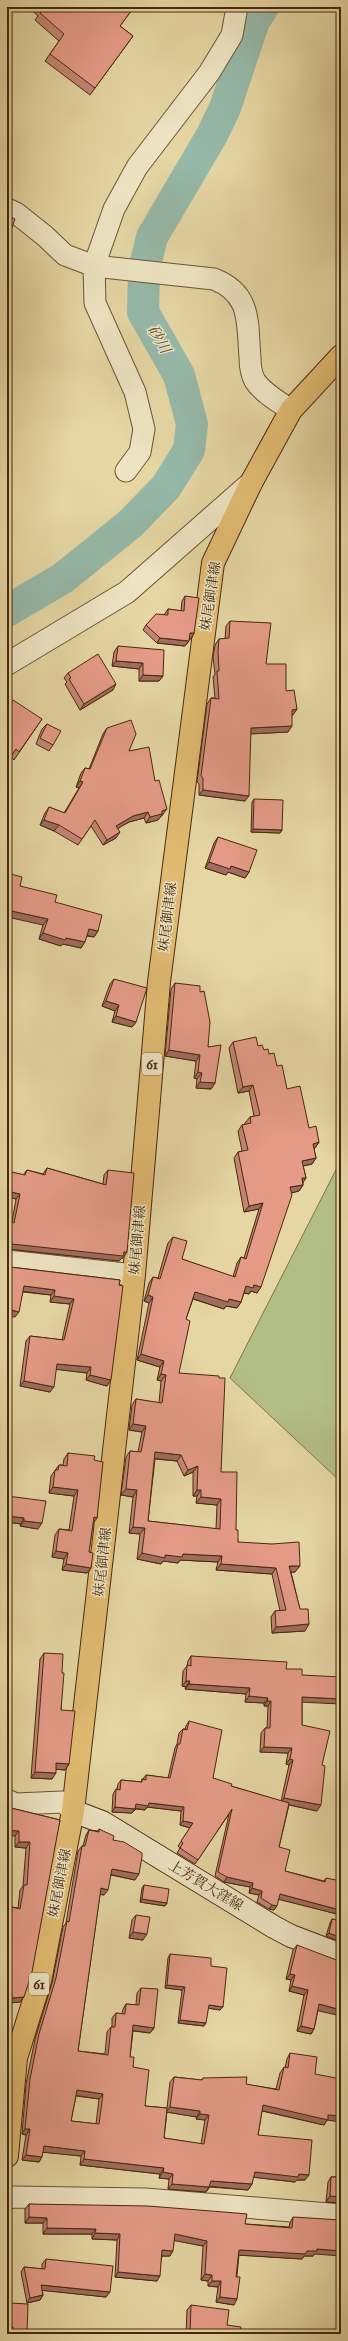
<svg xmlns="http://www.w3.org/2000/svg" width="348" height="2341" font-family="'IM FELL Great Primer','Noto Serif JP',serif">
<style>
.green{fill:#b3be86;stroke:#7d744a}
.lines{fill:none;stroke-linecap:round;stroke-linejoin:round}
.river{stroke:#96b9a9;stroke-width:32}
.minor-casing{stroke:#6e5433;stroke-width:23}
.tertiary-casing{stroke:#6e5433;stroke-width:24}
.secondary-casing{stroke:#47290e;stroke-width:24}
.primary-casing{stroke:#47290e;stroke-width:24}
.minor{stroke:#eee4c3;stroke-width:21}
.tertiary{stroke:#eee4c3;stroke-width:22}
.secondary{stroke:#eee4c3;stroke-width:22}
.primary{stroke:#e2bb72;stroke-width:22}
.wall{fill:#c58575;stroke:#47290e;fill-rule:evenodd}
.shaded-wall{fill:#a06c5f;stroke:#47290e}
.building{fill:#e59b88;stroke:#47290e;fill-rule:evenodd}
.labels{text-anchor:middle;stroke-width:3;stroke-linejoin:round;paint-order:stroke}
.shield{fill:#eee4c3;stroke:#796144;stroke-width:1}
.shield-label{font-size:13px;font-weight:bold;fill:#47290e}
.street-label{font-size:14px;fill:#47290e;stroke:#eee4c3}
.water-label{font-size:15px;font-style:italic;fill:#57462d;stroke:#eee4c3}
</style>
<rect width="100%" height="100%" fill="#e5d6a3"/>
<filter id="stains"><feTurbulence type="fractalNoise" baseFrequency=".005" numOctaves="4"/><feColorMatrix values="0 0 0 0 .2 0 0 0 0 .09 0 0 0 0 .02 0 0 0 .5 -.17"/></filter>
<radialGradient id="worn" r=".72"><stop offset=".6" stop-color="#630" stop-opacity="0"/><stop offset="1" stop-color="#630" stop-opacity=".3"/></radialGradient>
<path class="green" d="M 341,1160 L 341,1482 L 230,1378 Z"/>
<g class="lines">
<path class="river" d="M 7,611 L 63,578 L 130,524 L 166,487 L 189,450 L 192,424 L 179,375 L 143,312 L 144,270 L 152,237 L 212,135 L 225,108 L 254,21 L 263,7"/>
<defs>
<g id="minor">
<path d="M 7,209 L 16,213 L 45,236 L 65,255 L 94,266 L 214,279 C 252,294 247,323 250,357 C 250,364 251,374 255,381 C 263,393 279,402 291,410"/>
<path d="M 126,471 L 140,452 L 144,429 L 135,392 L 95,303 L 94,266 L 114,209 L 137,167 L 209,73 L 232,35 L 237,7"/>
<path d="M 7,1261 L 134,1275"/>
<path d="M 7,1800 L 16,1804 L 63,1802 L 73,1811"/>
<path d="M 7,2199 L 14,2197 L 145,2199 L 341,2215"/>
</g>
<path id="tertiary" d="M 7,664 L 127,592 L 251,483"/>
<path id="secondary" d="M 73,1811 L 102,1822 L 274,1927 L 291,1936 L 341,1955"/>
<path id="primary" d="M 7,2156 L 16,2058 L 40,1981 L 73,1811 L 134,1275 L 159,982 L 213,563 L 251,483 L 291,410 L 341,356"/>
</defs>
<use href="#minor" class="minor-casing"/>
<use href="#tertiary" class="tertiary-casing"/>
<use href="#secondary" class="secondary-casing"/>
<use href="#primary" class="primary-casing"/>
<use href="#minor" class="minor"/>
<use href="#tertiary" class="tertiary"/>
<use href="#secondary" class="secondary"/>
<use href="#primary" class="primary"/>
</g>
<g class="wall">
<path d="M 28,7 L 134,7 L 120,26 L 133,36 L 90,95 L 45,61 L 59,41 L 35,20 L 38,16 Z"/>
<path d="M 185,596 L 194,633 L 191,639 L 189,638 L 189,641 L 185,646 L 157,643 L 143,630 L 146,625 L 164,615 L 168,609 L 181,611 L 182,601 Z"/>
<path d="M 230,621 L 266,664 L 286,691 L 297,709 L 292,715 L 288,732 L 250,734 L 245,801 L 199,795 L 199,784 L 197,782 L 207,704 L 211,698 L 215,698 L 213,677 L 215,674 L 213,657 L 215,645 L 219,639 L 225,639 L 226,626 Z"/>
<path d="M 118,646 L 163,676 L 159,681 L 139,681 L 139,669 L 112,666 L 114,652 Z"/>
<path d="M 68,673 L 113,690 L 80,710 L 65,684 L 67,682 L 64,678 Z"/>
<path d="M 7,708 L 42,719 L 14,760 L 11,757 Z"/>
<path d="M 47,724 L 53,745 L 49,751 L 36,744 L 42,729 Z"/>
<path d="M 107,728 L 129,751 L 155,781 L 163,815 L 162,815 L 158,820 L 146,823 L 144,818 L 129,822 L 118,828 L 116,838 L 103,845 L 91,826 L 78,845 L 54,831 L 40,825 L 45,813 L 49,807 L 64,813 L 79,788 L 76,787 L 81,773 L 85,768 L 89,769 L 103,734 Z"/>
<path d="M 254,799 L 282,830 L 280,833 L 251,832 L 252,802 Z"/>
<path d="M 218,837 L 249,872 L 245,878 L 228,872 L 226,875 L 205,868 L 214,843 Z"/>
<path d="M 20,886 L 55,902 L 98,931 L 94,937 L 87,936 L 81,948 L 63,944 L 61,946 L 39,939 L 43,925 Z"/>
<path d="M 114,979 L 136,1022 L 132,1027 L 112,1022 L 115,1011 L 102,1006 L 110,984 Z"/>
<path d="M 175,983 L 200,992 L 208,1047 L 215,1083 L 211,1089 L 196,1088 L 197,1079 L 194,1078 L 196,1061 L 165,1056 L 171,989 Z"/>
<path d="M 233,1042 L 258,1046 L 269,1054 L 277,1066 L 287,1089 L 309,1128 L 319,1142 L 315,1148 L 314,1149 L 316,1158 L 312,1164 L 303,1166 L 306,1178 L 303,1182 L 303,1185 L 299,1191 L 291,1193 L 257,1293 L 251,1291 L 249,1294 L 244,1293 L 241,1302 L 237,1308 L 226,1306 L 224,1309 L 193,1299 L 186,1319 L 179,1373 L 221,1472 L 236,1530 L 238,1542 L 295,1572 L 291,1572 L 305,1631 L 272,1633 L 271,1617 L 275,1611 L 280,1611 L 272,1574 L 216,1570 L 218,1562 L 180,1560 L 178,1563 L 163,1561 L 161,1564 L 137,1559 L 140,1534 L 129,1533 L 133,1497 L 121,1495 L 126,1457 L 130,1451 L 138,1452 L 142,1432 L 129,1430 L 132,1405 L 136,1399 L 159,1403 L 161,1381 L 157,1380 L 160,1367 L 137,1360 L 149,1303 L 144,1301 L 149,1283 L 153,1277 L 158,1278 L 168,1243 L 173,1237 L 182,1259 L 233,1277 L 237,1263 L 241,1257 L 244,1258 L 259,1209 L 244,1212 L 234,1158 L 238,1152 L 242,1151 L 238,1131 L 242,1125 L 245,1124 L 245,1123 L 250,1117 L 254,1116 L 249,1091 L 238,1093 L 229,1048 ZM 155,1459 L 177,1461 L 184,1476 L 193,1472 L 193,1496 L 197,1496 L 196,1503 L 217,1505 L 216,1529 L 148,1521 Z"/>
<path d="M 47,1168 L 103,1184 L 104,1175 L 108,1170 L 123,1258 L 122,1258 L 119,1261 L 8,1249 L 7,1250 L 7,1221 L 12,1222 L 16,1199 L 7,1197 L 7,1171 L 23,1175 L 27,1170 L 43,1174 Z"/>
<path d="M 10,1267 L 120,1280 L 107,1386 L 86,1380 L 87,1373 L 56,1369 L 50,1392 L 20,1386 L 26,1341 L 30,1336 L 62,1340 L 70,1304 L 50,1302 L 51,1295 L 23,1292 L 15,1317 Z"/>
<path d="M 68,1453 L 94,1460 L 97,1518 L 93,1523 L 89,1552 L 91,1568 L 87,1573 L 62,1570 L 64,1559 L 52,1557 L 55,1535 L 59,1529 L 69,1530 L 74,1496 L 49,1493 L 51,1476 L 59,1465 L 63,1465 L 64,1459 Z"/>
<path d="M 7,1496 L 38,1529 L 20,1526 L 21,1524 L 7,1522 Z"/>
<path d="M 44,1653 L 62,1673 L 61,1710 L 69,1764 L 65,1770 L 56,1769 L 52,1779 L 31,1778 L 40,1659 Z"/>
<path d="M 191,1656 L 286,1669 L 302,1702 L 302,1725 L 322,1765 L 317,1811 L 289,1805 L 279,1847 L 285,1871 L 324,1881 L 326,1878 L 340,1910 L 337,1914 L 279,1899 L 274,1910 L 269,1909 L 257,1902 L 259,1895 L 249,1893 L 250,1887 L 224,1882 L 215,1876 L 229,1814 L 195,1864 L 177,1853 L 180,1848 L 178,1846 L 190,1828 L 180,1825 L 181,1811 L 147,1807 L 145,1810 L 136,1809 L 132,1813 L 112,1812 L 113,1794 L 116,1789 L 117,1789 L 118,1784 L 121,1780 L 141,1782 L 142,1779 L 143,1779 L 146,1775 L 168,1778 L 175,1748 L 177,1744 L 179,1733 L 183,1729 L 185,1729 L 186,1726 L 189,1721 L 213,1778 L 231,1786 L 281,1801 L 289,1765 L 286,1764 L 288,1753 L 260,1752 L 261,1733 L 265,1728 L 267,1728 L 268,1706 L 264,1706 L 264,1703 L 245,1702 L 246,1694 L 185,1689 L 186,1687 L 182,1686 L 183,1671 L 187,1666 L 188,1661 Z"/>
<path d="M 7,1807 L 60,1820 L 20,2002 L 8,2003 L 7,1989 L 7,1906 L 18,1908 L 20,1890 L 23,1886 L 26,1848 L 15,1847 L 15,1836 Z"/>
<path d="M 99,1829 L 113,1840 L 135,1880 L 111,1875 L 104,1895 L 100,1894 L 78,2051 L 105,2054 L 107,2032 L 111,2027 L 112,2027 L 112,2018 L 116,2013 L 122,2014 L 123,2009 L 126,2004 L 136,2005 L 137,1993 L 141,1988 L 154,2028 L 150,2033 L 133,2031 L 130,2057 L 145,2106 L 167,2108 L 170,2082 L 174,2077 L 201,2080 L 203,2078 L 276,2089 L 280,2073 L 284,2067 L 285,2068 L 287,2059 L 290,2053 L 315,2074 L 327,2120 L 324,2125 L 262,2111 L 258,2135 L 305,2180 L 297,2180 L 295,2182 L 253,2177 L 252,2184 L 248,2190 L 210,2187 L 206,2192 L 168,2189 L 169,2179 L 159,2178 L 160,2174 L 80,2165 L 81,2156 L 43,2152 L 39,2162 L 22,2160 L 26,2135 L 22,2134 L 26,2084 L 35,2039 L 52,1983 L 63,1927 L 66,1923 L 78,1851 L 82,1846 L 83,1846 L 86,1835 L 89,1830 L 98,1831 ZM 76,2096 L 99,2099 L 96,2124 L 71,2121 ZM 167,2112 L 197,2117 L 196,2119 L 205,2120 L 201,2144 L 164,2138 Z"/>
<path d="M 144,1885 L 167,1903 L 165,1906 L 140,1902 L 142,1888 Z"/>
<path d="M 136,1915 L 143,1940 L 129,1938 L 132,1920 Z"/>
<path d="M 332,1919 L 341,1921 L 326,1936 L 330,1923 Z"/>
<path d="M 297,1945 L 337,1969 L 318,2010 L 314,2029 L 311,2034 L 297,2031 L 304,1995 L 289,1991 L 291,1980 L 286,1979 L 293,1950 Z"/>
<path d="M 170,1954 L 211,1966 L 223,2007 L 220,2010 L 208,2008 L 204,2026 L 178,2023 L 182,1990 L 165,1988 L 168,1958 Z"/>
<path d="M 331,2177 L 341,2177 L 341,2203 L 326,2202 L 328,2182 Z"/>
<path d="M 29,2204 L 245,2224 L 289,2227 L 290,2223 L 293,2217 L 315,2254 L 313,2256 L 304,2256 L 302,2259 L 239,2255 L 234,2305 L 216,2302 L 218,2287 L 208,2286 L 208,2281 L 201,2280 L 203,2246 L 174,2240 L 170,2256 L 162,2256 L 157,2281 L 115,2277 L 117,2240 L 92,2239 L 92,2234 L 43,2234 L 43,2223 L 25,2223 L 25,2209 Z"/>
<path d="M 46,2259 L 106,2297 L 42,2290 L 43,2295 L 40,2300 L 27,2303 L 21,2272 L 24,2267 L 42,2269 L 42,2264 Z"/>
<path d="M 11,2303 L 27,2333 L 32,2334 L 9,2334 L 9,2332 L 7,2332 L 8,2308 Z"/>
<path d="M 191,2305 L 227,2325 L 240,2334 L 186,2334 L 187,2310 Z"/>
</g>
<g class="shaded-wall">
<path d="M 190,633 L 194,633 L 191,639 L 186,638 Z"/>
<path d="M 160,638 L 189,641 L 185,646 L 157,643 Z"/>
<path d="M 116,661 L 143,663 L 139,669 L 112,666 Z"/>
<path d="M 143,675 L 163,676 L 159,681 L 139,681 Z"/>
<path d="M 116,684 L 113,690 L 80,710 L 84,704 Z"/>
<path d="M 297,709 L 293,715 L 288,715 L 292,710 Z"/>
<path d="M 292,726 L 288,732 L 247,734 L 251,728 Z"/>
<path d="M 80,781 L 83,782 L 79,788 L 76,787 Z"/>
<path d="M 203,790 L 249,796 L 245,801 L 199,795 Z"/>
<path d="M 167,809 L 158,820 L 146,823 L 150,817 L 162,811 Z"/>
<path d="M 148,812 L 144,818 L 129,822 L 112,832 L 116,826 L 133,816 Z"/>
<path d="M 44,820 L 59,825 L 54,831 L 40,825 Z"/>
<path d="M 253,829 L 282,830 L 280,833 L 251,832 Z"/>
<path d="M 120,832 L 116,838 L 103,845 L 107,840 Z"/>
<path d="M 209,862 L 231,866 L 249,872 L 245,878 L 228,872 L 226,875 L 205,868 Z"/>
<path d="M 7,910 L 48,919 L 43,925 L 7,917 Z"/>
<path d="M 89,929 L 98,931 L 94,937 L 85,935 Z"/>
<path d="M 43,933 L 66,938 L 85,942 L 81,948 L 63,944 L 61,946 L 39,939 Z"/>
<path d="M 106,1001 L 119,1005 L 115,1011 L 102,1006 Z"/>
<path d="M 116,1016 L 136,1022 L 132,1027 L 112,1022 Z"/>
<path d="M 169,1050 L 200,1055 L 196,1061 L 165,1056 Z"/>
<path d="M 198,1072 L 202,1073 L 197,1079 L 194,1078 Z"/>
<path d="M 200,1082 L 215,1083 L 211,1089 L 196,1088 Z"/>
<path d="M 253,1085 L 249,1091 L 238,1093 L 243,1087 Z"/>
<path d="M 319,1142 L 315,1148 L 309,1150 L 313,1144 Z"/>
<path d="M 316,1158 L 312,1164 L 298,1167 L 302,1161 Z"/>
<path d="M 302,1178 L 306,1178 L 302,1184 Z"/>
<path d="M 303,1185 L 299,1191 L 286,1194 L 290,1187 Z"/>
<path d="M 7,1191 L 20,1194 L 16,1199 L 7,1197 Z"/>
<path d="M 263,1203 L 259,1209 L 244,1212 L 249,1206 Z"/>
<path d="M 12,1244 L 124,1252 L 127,1252 L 123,1258 L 122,1258 L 119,1261 L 8,1249 L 7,1250 L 7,1246 Z"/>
<path d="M 254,1285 L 261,1287 L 257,1293 L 251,1291 L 249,1294 L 241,1292 L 246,1286 Z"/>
<path d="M 24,1286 L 55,1290 L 51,1295 L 20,1291 Z"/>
<path d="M 195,1292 L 229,1299 L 241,1302 L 237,1308 L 226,1306 L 224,1309 L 191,1298 Z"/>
<path d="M 148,1295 L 153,1297 L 149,1303 L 144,1301 Z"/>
<path d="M 54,1296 L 74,1299 L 70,1304 L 50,1302 Z"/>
<path d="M 7,1309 L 19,1312 L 15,1317 L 7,1316 Z"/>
<path d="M 141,1354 L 164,1361 L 160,1367 L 137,1360 Z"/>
<path d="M 57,1364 L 91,1367 L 87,1373 L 53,1369 Z"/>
<path d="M 161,1374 L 166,1375 L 161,1381 L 157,1380 Z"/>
<path d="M 90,1375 L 111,1380 L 107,1386 L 86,1380 Z"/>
<path d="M 24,1381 L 54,1387 L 50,1392 L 20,1386 Z"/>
<path d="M 133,1424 L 146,1426 L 142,1432 L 129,1430 Z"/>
<path d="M 155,1452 L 181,1455 L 177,1461 L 151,1458 Z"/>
<path d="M 198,1466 L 193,1472 L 184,1476 L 188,1470 Z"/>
<path d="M 53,1487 L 78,1490 L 74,1496 L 49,1493 Z"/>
<path d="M 126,1489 L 137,1490 L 133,1497 L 121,1495 Z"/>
<path d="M 197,1490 L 201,1490 L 197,1496 L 193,1496 Z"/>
<path d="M 201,1497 L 221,1499 L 217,1505 L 196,1503 Z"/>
<path d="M 7,1516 L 24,1518 L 21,1524 L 7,1522 Z"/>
<path d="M 94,1517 L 97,1518 L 93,1523 L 90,1523 Z"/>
<path d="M 24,1521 L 42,1523 L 38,1529 L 20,1526 Z"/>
<path d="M 133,1527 L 145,1528 L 140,1534 L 129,1533 Z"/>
<path d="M 56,1551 L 68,1553 L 64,1559 L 52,1557 Z"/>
<path d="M 142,1553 L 165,1555 L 183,1554 L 222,1556 L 218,1562 L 180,1560 L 178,1563 L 163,1561 L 161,1564 L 137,1559 Z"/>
<path d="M 66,1564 L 91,1568 L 87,1573 L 62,1570 Z"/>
<path d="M 221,1564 L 276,1568 L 272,1574 L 216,1570 Z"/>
<path d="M 289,1566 L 300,1566 L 295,1572 L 285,1572 Z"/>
<path d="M 309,1624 L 305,1631 L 272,1633 L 276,1627 Z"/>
<path d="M 186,1681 L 190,1681 L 186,1687 L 182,1686 Z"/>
<path d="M 189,1684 L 250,1688 L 246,1694 L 185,1689 Z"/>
<path d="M 249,1696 L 268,1698 L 264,1703 L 245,1702 Z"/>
<path d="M 302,1697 L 341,1699 L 341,1704 L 298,1702 Z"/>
<path d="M 267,1701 L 271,1701 L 268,1706 L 264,1706 Z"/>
<path d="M 264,1747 L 292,1748 L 288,1753 L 260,1752 Z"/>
<path d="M 290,1759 L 293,1760 L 289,1765 L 286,1764 Z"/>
<path d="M 56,1763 L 69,1764 L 65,1770 L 52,1769 Z"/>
<path d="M 35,1772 L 56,1773 L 52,1779 L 31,1778 Z"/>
<path d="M 284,1798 L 321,1805 L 317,1811 L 281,1803 Z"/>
<path d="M 149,1803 L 184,1807 L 181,1811 L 147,1807 L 145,1810 L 133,1808 L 136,1804 Z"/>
<path d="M 115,1807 L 135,1809 L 132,1813 L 112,1812 Z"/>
<path d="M 183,1821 L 193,1823 L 190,1828 L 180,1825 Z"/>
<path d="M 7,1830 L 19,1831 L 15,1836 L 7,1836 Z"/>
<path d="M 19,1842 L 30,1842 L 26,1848 L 15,1847 Z"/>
<path d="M 112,1869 L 139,1874 L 135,1880 L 108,1874 Z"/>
<path d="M 227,1877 L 253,1883 L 250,1887 L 224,1882 Z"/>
<path d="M 101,1888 L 108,1890 L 104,1895 L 97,1894 Z"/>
<path d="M 252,1888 L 262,1891 L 259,1895 L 249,1893 Z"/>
<path d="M 280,1894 L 340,1910 L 337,1914 L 277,1899 Z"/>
<path d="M 142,1899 L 167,1903 L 165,1906 L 140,1902 Z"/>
<path d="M 272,1905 L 277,1906 L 274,1910 L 269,1909 Z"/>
<path d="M 133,1932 L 147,1934 L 143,1940 L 129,1938 Z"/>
<path d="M 329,1933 L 341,1938 L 341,1942 L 326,1936 Z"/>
<path d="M 290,1974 L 295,1975 L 291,1980 L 286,1979 Z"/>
<path d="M 167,1985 L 185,1987 L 182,1990 L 165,1988 Z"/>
<path d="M 292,1986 L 308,1990 L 304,1995 L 289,1991 Z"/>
<path d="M 24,1997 L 20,2002 L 8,2003 L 12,1998 Z"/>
<path d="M 319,2004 L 341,2010 L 341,2016 L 315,2010 Z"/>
<path d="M 209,2005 L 223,2007 L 220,2010 L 207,2008 Z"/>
<path d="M 180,2020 L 206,2023 L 204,2026 L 178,2023 Z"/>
<path d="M 133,2025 L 154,2028 L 150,2033 L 130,2030 Z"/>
<path d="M 301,2026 L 314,2029 L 311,2034 L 297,2031 Z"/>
<path d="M 77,2090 L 103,2094 L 99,2099 L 73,2095 Z"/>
<path d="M 263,2105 L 341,2116 L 341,2122 L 327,2120 L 324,2125 L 259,2110 Z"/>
<path d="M 170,2107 L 200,2111 L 197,2117 L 166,2112 Z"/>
<path d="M 200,2114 L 209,2115 L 205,2120 L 196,2119 Z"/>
<path d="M 25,2129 L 30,2129 L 26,2135 L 22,2134 Z"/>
<path d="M 44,2146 L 85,2151 L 81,2156 L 40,2152 Z"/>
<path d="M 26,2155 L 42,2157 L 39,2162 L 22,2160 Z"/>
<path d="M 84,2159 L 164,2168 L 160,2174 L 80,2165 Z"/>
<path d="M 163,2172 L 173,2174 L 169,2179 L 159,2178 Z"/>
<path d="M 255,2172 L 299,2174 L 309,2175 L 305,2180 L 297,2180 L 295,2182 L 251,2177 Z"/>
<path d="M 211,2181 L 252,2184 L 248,2190 L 207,2186 Z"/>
<path d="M 172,2184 L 209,2187 L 206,2192 L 168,2189 Z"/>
<path d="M 330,2196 L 341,2197 L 341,2203 L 326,2202 Z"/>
<path d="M 29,2217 L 47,2218 L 43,2223 L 25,2223 Z"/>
<path d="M 47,2228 L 96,2229 L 92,2234 L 43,2234 Z"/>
<path d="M 95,2233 L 120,2234 L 117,2240 L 92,2239 Z"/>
<path d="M 175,2234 L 207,2241 L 203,2246 L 171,2240 Z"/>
<path d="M 317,2249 L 341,2251 L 341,2256 L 315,2254 L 313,2256 L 304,2256 L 302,2259 L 236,2255 L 239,2250 L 307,2251 Z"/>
<path d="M 162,2250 L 173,2251 L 170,2256 L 158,2256 Z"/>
<path d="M 118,2272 L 160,2276 L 157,2281 L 115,2277 Z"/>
<path d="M 205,2274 L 212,2275 L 208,2281 L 201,2280 Z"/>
<path d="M 212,2281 L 221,2281 L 218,2287 L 208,2286 Z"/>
<path d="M 41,2285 L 110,2292 L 106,2297 L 38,2290 Z"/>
<path d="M 43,2295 L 40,2300 L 27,2303 L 30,2298 Z"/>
<path d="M 220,2297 L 237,2299 L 234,2305 L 216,2302 Z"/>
<path d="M 10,2327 L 13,2327 L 9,2332 L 7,2332 L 7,2331 Z"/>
</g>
<g class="building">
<path d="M 41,7 L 134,7 L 120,26 L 133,36 L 95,88 L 50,54 L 64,34 L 40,13 L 43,9 Z"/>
<path d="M 7,215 L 15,219 L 7,242 Z"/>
<path d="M 185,596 L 199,598 L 194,633 L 190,633 L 189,641 L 160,638 L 146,625 L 156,614 L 168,615 L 168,609 L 184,611 Z"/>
<path d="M 230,621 L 271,623 L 266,664 L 286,664 L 286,691 L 294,690 L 297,709 L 292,710 L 292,726 L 251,728 L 249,796 L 203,790 L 203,778 L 201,776 L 211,698 L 219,699 L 217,671 L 219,671 L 218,651 L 219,639 L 229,638 Z"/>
<path d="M 118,646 L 164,650 L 163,676 L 143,675 L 143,663 L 116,661 Z"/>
<path d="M 98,654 L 116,684 L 84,704 L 69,679 L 71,678 L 68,673 Z"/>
<path d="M 13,700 L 42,719 L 19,752 L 16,749 L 7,762 L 7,708 Z"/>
<path d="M 131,720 L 136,734 L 129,751 L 149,747 L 155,781 L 159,780 L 167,809 L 162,811 L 162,814 L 150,817 L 148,812 L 133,816 L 116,826 L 120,832 L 107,840 L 95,820 L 82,839 L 59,825 L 44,820 L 49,807 L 65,813 L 83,782 L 80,781 L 85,768 L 90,769 L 107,728 Z"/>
<path d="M 47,724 L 61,731 L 53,745 L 40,738 Z"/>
<path d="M 254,799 L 283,800 L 282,830 L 253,829 Z"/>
<path d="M 218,837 L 257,850 L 249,872 L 231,866 L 230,869 L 209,862 Z"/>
<path d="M 7,873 L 22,877 L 20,886 L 57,895 L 55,902 L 102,915 L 98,931 L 89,929 L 85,942 L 66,938 L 65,940 L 43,933 L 48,919 L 7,910 Z"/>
<path d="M 114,979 L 147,988 L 136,1022 L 116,1016 L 119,1005 L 106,1001 Z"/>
<path d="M 175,983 L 200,986 L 200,992 L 204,991 L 210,1022 L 208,1047 L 221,1045 L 215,1083 L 200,1082 L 202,1073 L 198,1072 L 200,1055 L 169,1050 Z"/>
<path d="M 256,1037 L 258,1046 L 262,1045 L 264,1050 L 268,1049 L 269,1054 L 274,1053 L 277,1066 L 282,1065 L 287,1089 L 300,1086 L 309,1128 L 316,1126 L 319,1142 L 313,1144 L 316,1158 L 302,1161 L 306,1178 L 302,1178 L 303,1185 L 290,1187 L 292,1195 L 261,1287 L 254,1285 L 253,1288 L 246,1286 L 241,1302 L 229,1299 L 228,1302 L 195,1292 L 186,1319 L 190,1321 L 179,1373 L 219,1376 L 219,1378 L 225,1378 L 221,1472 L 237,1472 L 236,1530 L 238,1530 L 238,1542 L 272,1544 L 299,1542 L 300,1566 L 289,1566 L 300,1609 L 308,1609 L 309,1624 L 276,1627 L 275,1611 L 286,1610 L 276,1568 L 221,1564 L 222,1556 L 183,1554 L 182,1557 L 165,1555 L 165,1558 L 142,1553 L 145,1528 L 133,1527 L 137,1490 L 126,1489 L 130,1451 L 141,1452 L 146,1426 L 133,1424 L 136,1399 L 162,1403 L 166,1375 L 161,1374 L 164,1361 L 141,1354 L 153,1297 L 148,1295 L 153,1277 L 160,1279 L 173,1237 L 187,1241 L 182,1259 L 235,1277 L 241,1257 L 246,1259 L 263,1203 L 249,1206 L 238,1152 L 248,1150 L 242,1125 L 251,1123 L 250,1117 L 260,1115 L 253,1085 L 243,1087 L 233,1042 ZM 155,1452 L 181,1455 L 188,1470 L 198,1466 L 197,1490 L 201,1490 L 201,1497 L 221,1499 L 220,1529 L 148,1521 Z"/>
<path d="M 47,1168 L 106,1185 L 108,1170 L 134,1173 L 127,1252 L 124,1252 L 123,1256 L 12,1244 L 7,1246 L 7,1221 L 14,1223 L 20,1194 L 7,1191 L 7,1171 L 25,1175 L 27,1170 L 45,1175 Z"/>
<path d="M 7,1266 L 10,1267 L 120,1280 L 119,1285 L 123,1286 L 111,1380 L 90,1375 L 91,1367 L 57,1364 L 54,1387 L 24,1381 L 30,1336 L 64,1340 L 74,1299 L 54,1296 L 55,1290 L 24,1286 L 19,1312 L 7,1309 Z"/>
<path d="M 68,1453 L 95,1456 L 94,1460 L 103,1462 L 97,1518 L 94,1517 L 89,1552 L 93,1553 L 91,1568 L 66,1564 L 68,1553 L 56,1551 L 59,1529 L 72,1531 L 78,1490 L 53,1487 L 55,1470 L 58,1470 L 59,1465 L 67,1466 Z"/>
<path d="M 7,1496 L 46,1501 L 42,1523 L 24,1521 L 24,1518 L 7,1516 Z"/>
<path d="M 44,1653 L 63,1654 L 62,1673 L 64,1673 L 61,1710 L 75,1711 L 69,1764 L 56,1763 L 56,1773 L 35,1772 Z"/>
<path d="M 191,1656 L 287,1662 L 286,1669 L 302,1669 L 302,1675 L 341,1677 L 341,1699 L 302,1697 L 302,1725 L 330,1731 L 322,1765 L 325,1766 L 321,1805 L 284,1798 L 293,1760 L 290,1759 L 292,1748 L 264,1747 L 265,1728 L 270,1728 L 271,1701 L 267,1701 L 268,1698 L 249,1696 L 250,1688 L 189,1684 L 190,1681 L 186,1681 L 187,1665 L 191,1666 Z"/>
<path d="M 7,1711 L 8,1712 L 7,1725 Z"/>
<path d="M 189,1721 L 222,1730 L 213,1778 L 232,1784 L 231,1786 L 289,1803 L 279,1847 L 290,1850 L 285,1871 L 325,1882 L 326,1878 L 341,1881 L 341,1905 L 340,1910 L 280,1894 L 277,1906 L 272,1905 L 261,1898 L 262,1891 L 252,1888 L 253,1883 L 227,1877 L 218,1872 L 232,1809 L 198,1860 L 180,1848 L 183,1843 L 181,1841 L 193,1823 L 183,1821 L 184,1807 L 149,1803 L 148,1806 L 136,1804 L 135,1809 L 115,1807 L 116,1789 L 120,1790 L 121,1780 L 142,1782 L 142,1779 L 146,1780 L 146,1775 L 170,1778 L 178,1744 L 180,1744 L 183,1729 L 187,1730 Z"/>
<path d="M 7,1807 L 11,1808 L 60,1820 L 32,1972 L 24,1997 L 12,1998 L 7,1943 L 7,1906 L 20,1909 L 24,1885 L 27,1885 L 30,1842 L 19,1842 L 19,1831 L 7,1830 Z"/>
<path d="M 99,1829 L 114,1836 L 113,1840 L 124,1842 L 142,1853 L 142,1857 L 139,1874 L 112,1869 L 108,1890 L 101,1888 L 78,2051 L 108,2055 L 111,2027 L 115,2027 L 116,2013 L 125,2014 L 126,2004 L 139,2005 L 141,1988 L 158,1989 L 154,2028 L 133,2025 L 130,2057 L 134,2057 L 133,2067 L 149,2070 L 145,2106 L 167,2108 L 164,2138 L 204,2144 L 209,2115 L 200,2114 L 200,2111 L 170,2107 L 174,2077 L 202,2080 L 203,2078 L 247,2077 L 246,2084 L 279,2090 L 284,2067 L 288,2068 L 290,2053 L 317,2057 L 315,2074 L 341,2079 L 341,2116 L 328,2115 L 328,2120 L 263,2105 L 258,2135 L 312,2140 L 309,2175 L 299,2174 L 298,2177 L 255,2172 L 252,2184 L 211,2181 L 209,2187 L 172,2184 L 173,2174 L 163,2172 L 164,2168 L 84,2159 L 85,2151 L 44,2146 L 42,2157 L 26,2155 L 30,2129 L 25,2129 L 30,2079 L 39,2034 L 56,1978 L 67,1921 L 69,1922 L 82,1846 L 85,1846 L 89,1830 L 99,1832 ZM 77,2090 L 103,2094 L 99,2124 L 71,2121 Z"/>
<path d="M 144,1885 L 169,1889 L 167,1903 L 142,1899 Z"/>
<path d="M 136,1915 L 150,1917 L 147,1934 L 133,1932 Z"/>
<path d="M 332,1919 L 341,1921 L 341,1938 L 329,1933 Z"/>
<path d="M 297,1945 L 339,1961 L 337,1969 L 341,1970 L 341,2010 L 319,2004 L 314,2029 L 301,2026 L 308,1990 L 292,1986 L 295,1975 L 290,1974 Z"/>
<path d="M 170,1954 L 211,1958 L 211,1966 L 227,1968 L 223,2007 L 209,2005 L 206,2023 L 180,2020 L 185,1987 L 167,1985 Z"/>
<path d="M 331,2177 L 341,2177 L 341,2197 L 330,2196 Z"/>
<path d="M 29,2204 L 148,2206 L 236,2213 L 247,2214 L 245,2224 L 292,2228 L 293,2217 L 341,2220 L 341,2251 L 317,2249 L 317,2251 L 307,2251 L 305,2254 L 239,2250 L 236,2277 L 240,2277 L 237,2299 L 220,2297 L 221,2281 L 212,2281 L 212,2275 L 205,2274 L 207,2241 L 175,2234 L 173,2251 L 162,2250 L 160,2276 L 118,2272 L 120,2234 L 95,2233 L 96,2229 L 47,2228 L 47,2218 L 29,2217 Z"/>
<path d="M 46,2259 L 113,2266 L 110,2292 L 41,2285 L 43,2295 L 30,2298 L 24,2267 L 45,2269 Z"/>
<path d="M 11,2303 L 28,2304 L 27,2333 L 32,2334 L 12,2334 L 13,2327 L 10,2327 Z"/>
<path d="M 191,2305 L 229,2310 L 227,2325 L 241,2327 L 240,2334 L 190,2334 Z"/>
</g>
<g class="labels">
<g class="shield">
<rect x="142" y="1053" width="20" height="22" rx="3"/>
<rect x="29" y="1973" width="20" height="22" rx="3"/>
</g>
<g class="shield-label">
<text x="152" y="1069">61</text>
<text x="39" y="1989">61</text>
</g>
<g class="street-label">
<text transform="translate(210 596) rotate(-81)" y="5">妹尾御津線</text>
<text transform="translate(167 917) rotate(-83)" y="5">妹尾御津線</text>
<text transform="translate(137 1240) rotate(-85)" y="5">妹尾御津線</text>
<text transform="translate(102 1562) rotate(-84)" y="5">妹尾御津線</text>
<text transform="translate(59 1883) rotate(-79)" y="5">妹尾御津線</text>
<text transform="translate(206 1885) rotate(31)" y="5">上芳賀大窪線</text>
</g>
<g class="water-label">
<text transform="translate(159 339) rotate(60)" y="5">砂川</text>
</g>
</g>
<rect width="348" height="2341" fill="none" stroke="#e5d6a3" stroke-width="24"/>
<rect x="8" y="8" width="332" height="2325" fill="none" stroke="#47290e" stroke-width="2"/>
<rect x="12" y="12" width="324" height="2317" fill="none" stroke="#47290e"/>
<rect width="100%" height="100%" filter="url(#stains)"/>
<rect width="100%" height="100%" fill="url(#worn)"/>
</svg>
